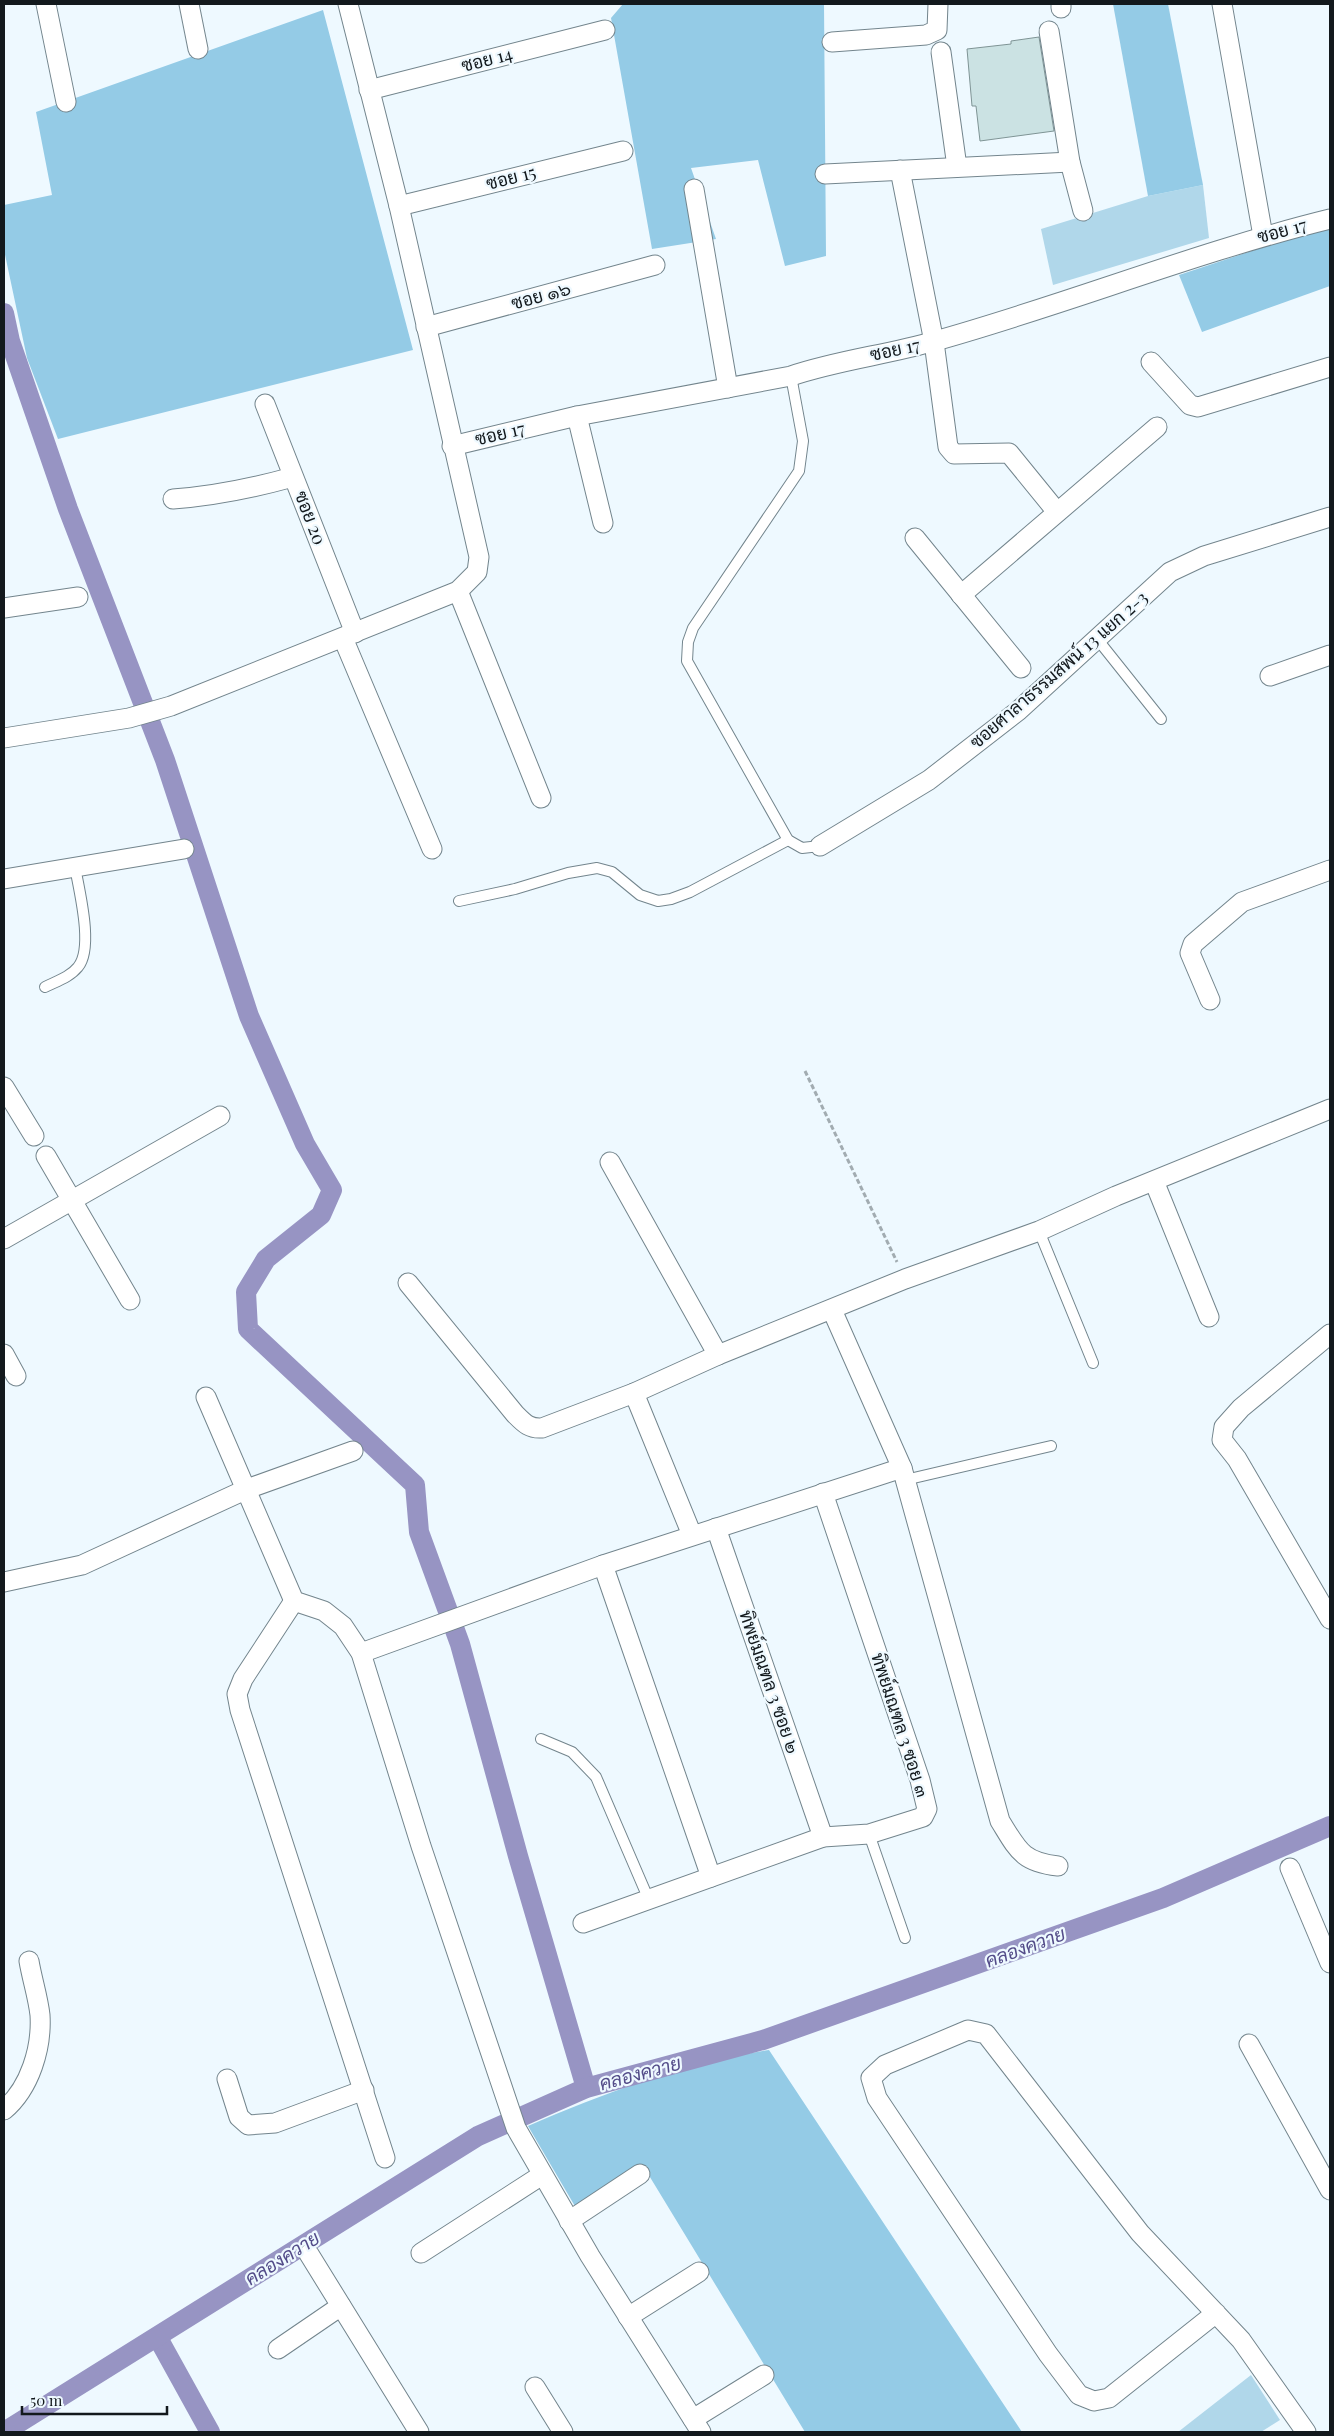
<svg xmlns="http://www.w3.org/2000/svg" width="1334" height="2436" font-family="'Playfair Display',Sarabun,serif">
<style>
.green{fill:#b0d7ea}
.forest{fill:#94cbe6}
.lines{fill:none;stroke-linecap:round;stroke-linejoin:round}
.canal{stroke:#9794c3;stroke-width:20}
.building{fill:#cbe2e3;stroke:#7f9495}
.lane-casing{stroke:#73858d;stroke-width:12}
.street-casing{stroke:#73858d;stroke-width:21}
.path{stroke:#a2acb1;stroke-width:3;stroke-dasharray:5 2.5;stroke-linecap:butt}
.lane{stroke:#fff;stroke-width:10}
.street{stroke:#fff;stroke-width:19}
.labels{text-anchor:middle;stroke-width:4.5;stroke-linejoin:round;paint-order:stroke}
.street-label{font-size:18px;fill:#13191d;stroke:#eef9ff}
.water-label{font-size:19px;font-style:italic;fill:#534c89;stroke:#eef9ff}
</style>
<rect width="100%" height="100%" fill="#eef9ff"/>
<g class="green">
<path d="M 1203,185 L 1209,238 L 1053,285 L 1041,229 L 1148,196 Z"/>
<path d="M 1251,2375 L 1280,2420 L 1261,2432 L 1178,2432 Z"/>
</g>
<g class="forest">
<path d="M 623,4 L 824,4 L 826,256 L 785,266 L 758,160 L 691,168 L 716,239 L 652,249 L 611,18 Z"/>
<path d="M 1113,4 L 1168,4 L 1203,185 L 1148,196 Z"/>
<path d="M 323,10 L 413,350 L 58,439 L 27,358 L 4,250 L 4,205 L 52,195 L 36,112 Z"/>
<path d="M 1330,225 L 1330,286 L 1202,332 L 1179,275 Z"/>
<path d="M 769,2050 L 1022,2432 L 805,2432 L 642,2164 L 576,2208 L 528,2126 C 604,2093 686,2063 769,2050 Z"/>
</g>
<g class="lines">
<g class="canal">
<path d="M 4,313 L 10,341 L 68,509 L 165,760 L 249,1016 L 305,1144 L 332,1190 L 321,1215 L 266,1259 L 246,1292 L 248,1329 L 415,1485 L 419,1532 L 460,1644 L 518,1856 L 586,2088"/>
<path d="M 158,2338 L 210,2432"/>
<path d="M 4,2432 L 478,2136 L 586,2088 L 763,2040 L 1163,1898 L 1330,1826"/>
</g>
</g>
<path class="building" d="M 1039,37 L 1054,131 L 980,141 L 976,106 L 972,106 L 967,49 L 1011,44 L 1011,41 Z"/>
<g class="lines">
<defs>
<g id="lane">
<path d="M 791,376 L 803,441 L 799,471 L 693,628 L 688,642 L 687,661 L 788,840 L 802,848 L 820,846"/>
<path d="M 1098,640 L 1161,719"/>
<path d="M 459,901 L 515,889 L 568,873 L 597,868 L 612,872 L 640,895 L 658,901 L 671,899 L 690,892 L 788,840"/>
<path d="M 45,987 C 57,981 70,977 78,967 C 94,948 79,890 75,867"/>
<path d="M 1039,1231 L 1093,1363"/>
<path d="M 905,1480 L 1051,1446"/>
<path d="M 541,1739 L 572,1752 L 596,1777 L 649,1900"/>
<path d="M 869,1834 L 905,1938"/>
</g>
<g id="street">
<path d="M 46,4 L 66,102"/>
<path d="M 189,4 L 198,49"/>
<path d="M 1061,4 L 1061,8"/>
<path d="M 1222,4 L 1263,236"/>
<path d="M 1049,31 L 1070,162 L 1083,211"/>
<path d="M 832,42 L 926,35 L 937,30 L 938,4"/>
<path d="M 941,52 L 957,167"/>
<path d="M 369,90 L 605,30"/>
<path d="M 900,170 L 934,342 L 948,447 L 954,454 L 1009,453 L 1057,512"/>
<path d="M 825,174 L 1070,162"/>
<path d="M 694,189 L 728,388"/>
<path d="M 399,206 L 623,151"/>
<path d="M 426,327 L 655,265"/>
<path d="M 1151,362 L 1190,405 L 1198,407 L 1330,367"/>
<path d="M 265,404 L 355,633"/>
<path d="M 577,416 L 603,523"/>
<path d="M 452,446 L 577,416 L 791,376 C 838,360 887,355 935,341 C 1068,304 1196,252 1330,219"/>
<path d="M 173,499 C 214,496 253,488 293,477"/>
<path d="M 915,538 L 1021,668"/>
<path d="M 458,591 L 541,798"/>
<path d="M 961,595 L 1157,427"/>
<path d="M 4,608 L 78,597"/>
<path d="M 343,638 L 432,849"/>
<path d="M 1270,676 L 1330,655"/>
<path d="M 4,738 L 129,718 L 171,706 L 458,591 L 477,572 L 479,557 L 399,206 L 348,4"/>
<path d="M 820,846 L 929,780 L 1018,711 L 1170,572 L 1204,556 L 1330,517"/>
<path d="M 4,879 L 184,849"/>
<path d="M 1210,1000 L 1190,953 L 1193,944 L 1242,902 L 1330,870"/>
<path d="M 4,1087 L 34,1136"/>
<path d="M 46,1156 L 130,1300"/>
<path d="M 610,1162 L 718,1355"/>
<path d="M 1154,1181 L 1209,1317"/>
<path d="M 4,1239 L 220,1116"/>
<path d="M 408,1283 L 515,1414 C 524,1423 529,1429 542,1428 L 634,1393 L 718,1355 L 905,1279 L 1039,1231 L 1116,1196 L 1330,1109"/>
<path d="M 832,1310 L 902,1468 L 1000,1821 C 1018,1850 1022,1862 1058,1866"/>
<path d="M 1330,1334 L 1241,1408 L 1224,1427 L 1222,1440 L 1237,1459 L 1330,1619"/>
<path d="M 4,1354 L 16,1376"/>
<path d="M 634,1393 L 692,1535"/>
<path d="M 206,1397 L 294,1601 L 324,1611 L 343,1626 L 361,1653 L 421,1846 L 516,2128 L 590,2256 L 701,2432"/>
<path d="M 716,1528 L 823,1837"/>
<path d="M 603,1565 L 711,1877"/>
<path d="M 4,1582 L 82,1565 L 247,1489 L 353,1451"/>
<path d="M 294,1601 L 243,1679 L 237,1694 L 240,1710 L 385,2158"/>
<path d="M 361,1653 L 603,1565 L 902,1468"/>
<path d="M 1290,1868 L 1330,1963"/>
<path d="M 583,1923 L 823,1837 L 869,1834 L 923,1817 L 927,1809 L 920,1780 L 823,1493"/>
<path d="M 1249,2044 L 1330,2190"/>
<path d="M 227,2079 L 239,2117 L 248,2125 L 275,2123 L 364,2090"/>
<path d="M 4,2110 C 30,2088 42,2048 40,2015 C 38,1997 32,1979 29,1961"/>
<path d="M 569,2221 L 640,2174"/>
<path d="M 421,2253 L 542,2175"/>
<path d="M 309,2254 L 419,2432"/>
<path d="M 1216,2313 L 1109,2398 L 1094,2401 L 1079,2395 L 1048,2354 L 877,2098 L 871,2078 L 885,2065 L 968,2030 L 986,2034 L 1140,2233 L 1241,2340 L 1306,2432"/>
<path d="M 628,2317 L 699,2272"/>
<path d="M 278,2349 L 341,2306"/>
<path d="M 535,2387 L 563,2432"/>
<path d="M 693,2419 L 764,2375"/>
</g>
</defs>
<use href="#lane" class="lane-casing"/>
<use href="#street" class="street-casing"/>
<path class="path" d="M 805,1071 L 897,1262"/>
<use href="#lane" class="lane"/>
<use href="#street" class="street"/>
</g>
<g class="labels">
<g class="street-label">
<text transform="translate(487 60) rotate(-14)" y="6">ซอย 14</text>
<text transform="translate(511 178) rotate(-14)" y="6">ซอย 15</text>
<text transform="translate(1282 231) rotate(-15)" y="6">ซอย 17</text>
<text transform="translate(541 296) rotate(-15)" y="6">ซอย ๑๖</text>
<text transform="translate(895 350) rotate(-12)" y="6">ซอย 17</text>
<text transform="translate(500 434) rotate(-13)" y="6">ซอย 17</text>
<text transform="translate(310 518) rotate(69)" y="6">ซอย 20</text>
<text transform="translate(1059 670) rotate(-41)" y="6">ซอยศาลาธรรมสพน์ 13 แยก 2-3</text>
<text transform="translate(769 1682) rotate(71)" y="6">ทิพย์มณฑล 3 ซอย ๒</text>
<text transform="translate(900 1725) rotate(72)" y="6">ทิพย์มณฑล 3 ซอย ๓</text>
</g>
<g class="water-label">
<text transform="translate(1025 1947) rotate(-20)" y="7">คลองควาย</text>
<text transform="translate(640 2073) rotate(-15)" y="7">คลองควาย</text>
<text transform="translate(282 2258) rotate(-32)" y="7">คลองควาย</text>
</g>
</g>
<rect width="1334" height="2436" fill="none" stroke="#13191d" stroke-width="10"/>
<path d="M22 2406v8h145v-8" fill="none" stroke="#13191d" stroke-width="2.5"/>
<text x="30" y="2406" font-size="15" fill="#13191d" stroke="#eef9ff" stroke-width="4" paint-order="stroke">50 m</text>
</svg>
